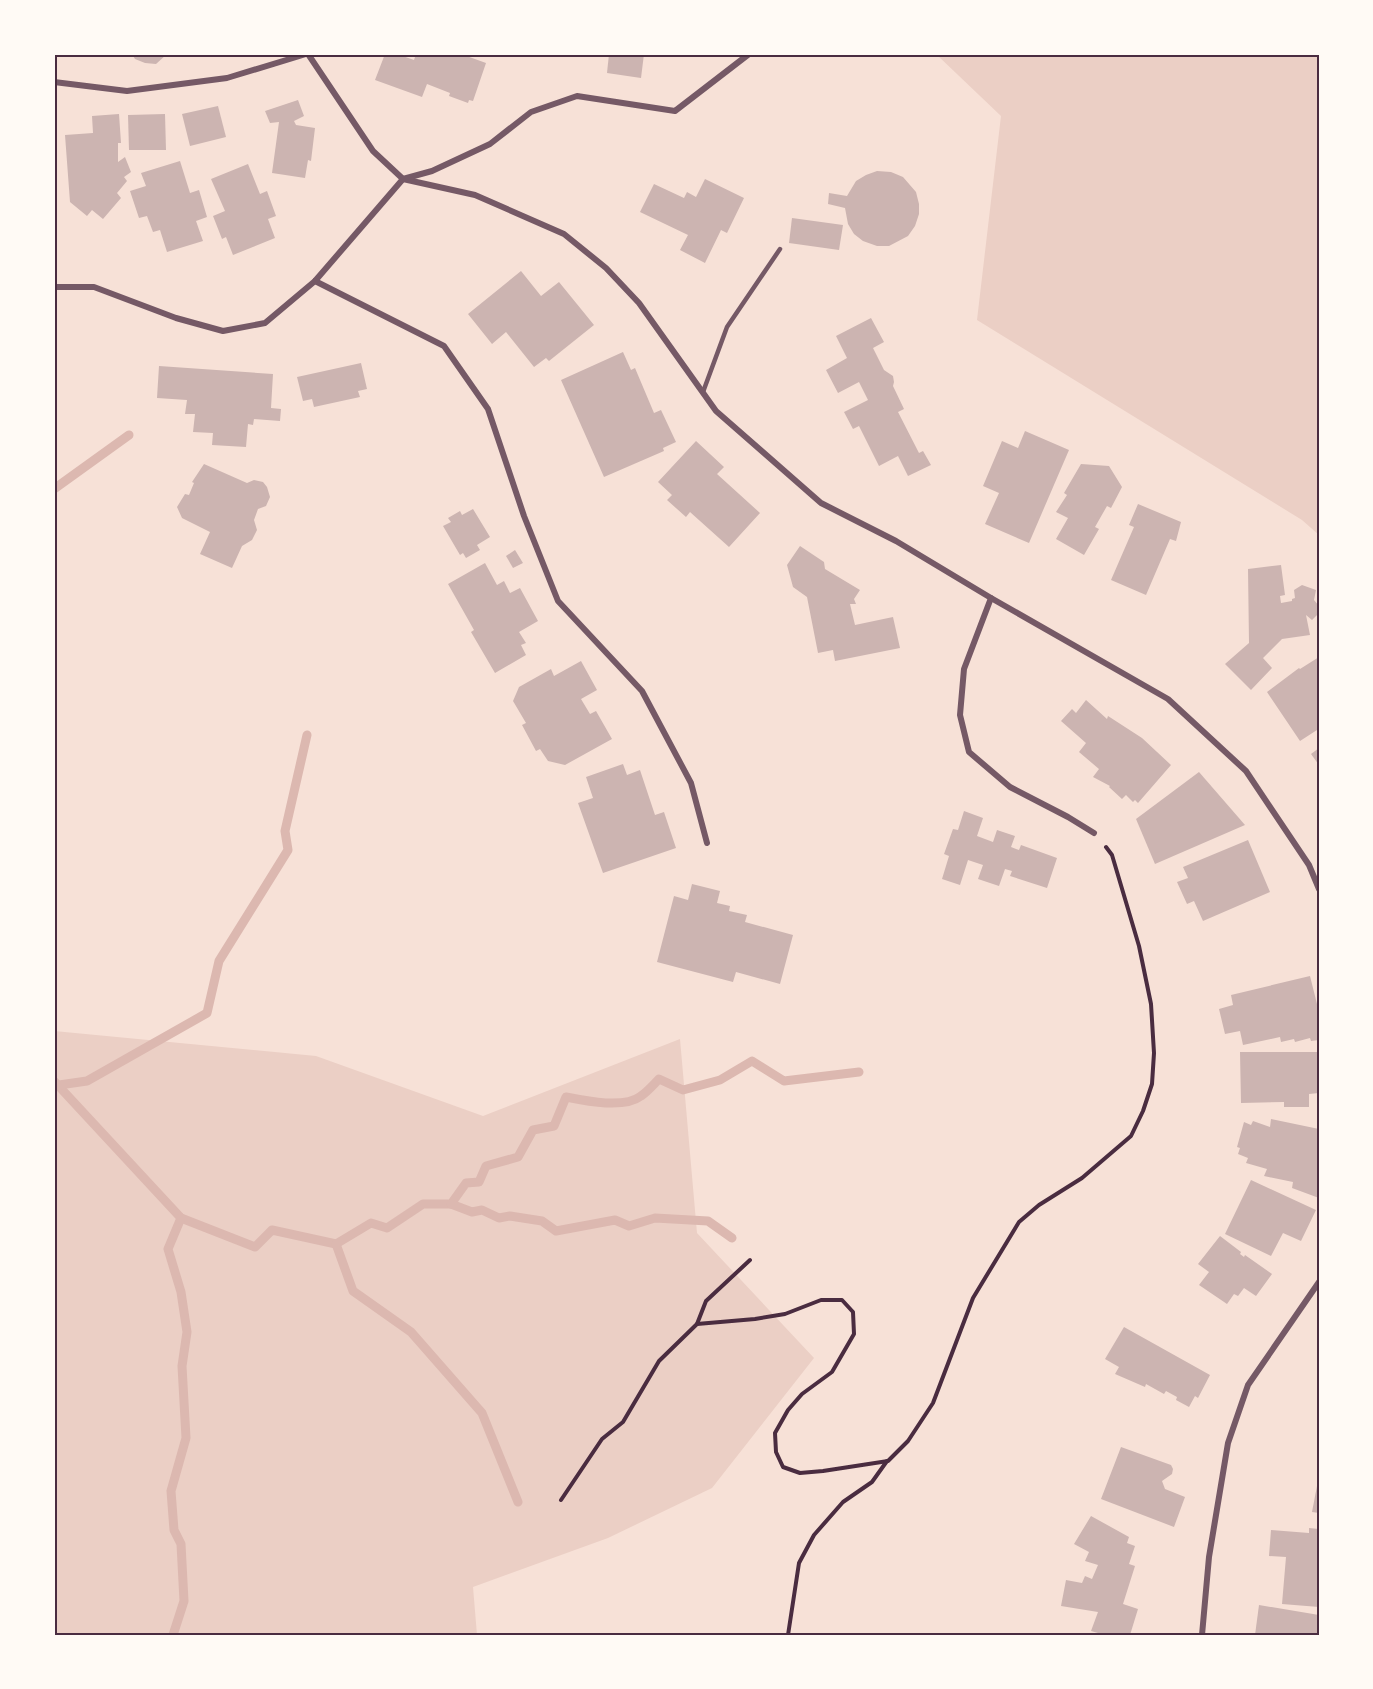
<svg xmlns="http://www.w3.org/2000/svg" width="1373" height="1689" font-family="Lato,sans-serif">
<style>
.green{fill:#ebcfc5}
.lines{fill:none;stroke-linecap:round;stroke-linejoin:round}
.stream{stroke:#dcb8b0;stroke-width:9}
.building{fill:#ccb4b1}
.path{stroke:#4a2c40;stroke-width:4}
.service{stroke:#755966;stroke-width:4.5}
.minor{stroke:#755966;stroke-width:6}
.neatline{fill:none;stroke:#4a2c40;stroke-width:2}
</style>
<rect width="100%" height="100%" fill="#f7e1d7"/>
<g class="green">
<path d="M 936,54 L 1319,54 L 1319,535 L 1302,520 L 977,320 L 1001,116 Z"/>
<path d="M 54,1031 L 316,1056 L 483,1116 L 680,1039 L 697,1233 L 814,1358 L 712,1488 L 608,1538 L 473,1587 L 477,1635 L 54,1635 Z"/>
</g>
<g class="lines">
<g class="stream">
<path d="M 54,489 L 129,435"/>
<path d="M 54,1081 L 181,1218 L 255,1247 L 272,1230 L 336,1244 L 371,1223 L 387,1228 L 423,1204 L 451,1204 L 466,1183 L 479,1182 L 486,1166 L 518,1157 L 533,1130 L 554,1126 L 566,1097 C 586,1101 624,1109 641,1096 C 648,1091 653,1085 659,1079 L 683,1090 L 720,1080 L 752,1061 L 784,1081 L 859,1072"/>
<path d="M 59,1085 L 87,1081 L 207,1013 L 219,961 L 288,850 L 285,831 L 307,735"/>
<path d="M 451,1204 L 472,1212 L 482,1210 L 499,1218 L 510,1216 L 542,1221 L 556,1231 L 615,1220 L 629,1226 L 655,1218 L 708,1221 L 732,1238"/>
<path d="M 336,1244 L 353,1291 L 411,1332 L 482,1413 L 518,1502"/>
<path d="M 173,1635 L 184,1601 L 181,1544 L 174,1530 L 171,1491 L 186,1438 L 182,1366 L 187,1332 L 181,1292 L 168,1249 L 181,1218"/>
</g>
</g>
<g class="building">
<path d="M 132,54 L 167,54 L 156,64 L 145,63 L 135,59 Z"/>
<path d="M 385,54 L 397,54 L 414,60 L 416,54 L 461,54 L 486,63 L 473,101 L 469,100 L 468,103 L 449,96 L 450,93 L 427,84 L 422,97 L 375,80 Z"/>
<path d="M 609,54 L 644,54 L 641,78 L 607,73 Z"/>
<path d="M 298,100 L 304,116 L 294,121 L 296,125 L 315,128 L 311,161 L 308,160 L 305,178 L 272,173 L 279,122 L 270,123 L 265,111 Z"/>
<path d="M 218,106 L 226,137 L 190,146 L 182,114 Z"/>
<path d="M 119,114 L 121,143 L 118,143 L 118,162 L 125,157 L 131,172 L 124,177 L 127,181 L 117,193 L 121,198 L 103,219 L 92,210 L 87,216 L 70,202 L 65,135 L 93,133 L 92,116 Z"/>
<path d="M 165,114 L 166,150 L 129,150 L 128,115 Z"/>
<path d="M 180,161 L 190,193 L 199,190 L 207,217 L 196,221 L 203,241 L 167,252 L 160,230 L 153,232 L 147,216 L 139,218 L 130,191 L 146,186 L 141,173 Z"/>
<path d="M 248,164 L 260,194 L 267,191 L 276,216 L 268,219 L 275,238 L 233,255 L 226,237 L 222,239 L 213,216 L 225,211 L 211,179 Z"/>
<path d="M 877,171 L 891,172 L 903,177 L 916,192 L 919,204 L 919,214 L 915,226 L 908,236 L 889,246 L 877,246 L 863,241 L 854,234 L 848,224 L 845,208 L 828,204 L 829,193 L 847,196 L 856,181 L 866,175 Z"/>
<path d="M 705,179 L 744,198 L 727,233 L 721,230 L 705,263 L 680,250 L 688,235 L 640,212 L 654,184 L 684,198 L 687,192 L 696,197 Z"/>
<path d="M 792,218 L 843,225 L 839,250 L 789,243 Z"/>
<path d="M 521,271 L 541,296 L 559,282 L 594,325 L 549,361 L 546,358 L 534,367 L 506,332 L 492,344 L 468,314 Z"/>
<path d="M 871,318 L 884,342 L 873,348 L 884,370 L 893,376 L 894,382 L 893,386 L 904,409 L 898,412 L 919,453 L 923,451 L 931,465 L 908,476 L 898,456 L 879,466 L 859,426 L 853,429 L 844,412 L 868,400 L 859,382 L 838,393 L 826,370 L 847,358 L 836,336 Z"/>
<path d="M 623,352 L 631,370 L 635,368 L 654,413 L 661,410 L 676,442 L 663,448 L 664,451 L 604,477 L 561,380 Z"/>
<path d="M 361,363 L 367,389 L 358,391 L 360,397 L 314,407 L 312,399 L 303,401 L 297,377 Z"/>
<path d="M 159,366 L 273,374 L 271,408 L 281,409 L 280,421 L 254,419 L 253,425 L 248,424 L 246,447 L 212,445 L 213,433 L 193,432 L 195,414 L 185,414 L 187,400 L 157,398 Z"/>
<path d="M 1025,431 L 1069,450 L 1029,543 L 985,524 L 999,493 L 983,486 L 1002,441 L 1018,448 Z"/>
<path d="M 696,441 L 724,467 L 717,474 L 760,513 L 729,547 L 690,512 L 686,517 L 667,500 L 672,495 L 658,482 Z"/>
<path d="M 204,464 L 247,483 L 254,480 L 263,482 L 267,487 L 270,497 L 266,506 L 258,509 L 254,520 L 257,530 L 252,540 L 242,546 L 232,568 L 200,554 L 210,532 L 182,518 L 177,507 L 185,494 L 189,495 L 194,483 L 192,482 Z"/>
<path d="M 1081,464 L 1109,466 L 1122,487 L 1111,508 L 1107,506 L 1095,527 L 1099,529 L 1084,555 L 1056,539 L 1068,518 L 1056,512 L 1067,495 L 1064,493 Z"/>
<path d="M 1138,504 L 1181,522 L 1176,541 L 1170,539 L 1146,595 L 1111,580 L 1134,527 L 1129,525 Z"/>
<path d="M 473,509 L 490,537 L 477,545 L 480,550 L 466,558 L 463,553 L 460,555 L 443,526 L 451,522 L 448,518 L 460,511 L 462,515 Z"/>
<path d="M 800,546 L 824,562 L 825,569 L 860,590 L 854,599 L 856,604 L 850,604 L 855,625 L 893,617 L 900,648 L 835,661 L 833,650 L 818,653 L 807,597 L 793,587 L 787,565 Z"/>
<path d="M 515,550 L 523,563 L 513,568 L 506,556 Z"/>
<path d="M 485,563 L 497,585 L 504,581 L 510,593 L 520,588 L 538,621 L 519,632 L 526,643 L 521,645 L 526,655 L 495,673 L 471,632 L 474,630 L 448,584 Z"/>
<path d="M 1281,565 L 1285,595 L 1280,596 L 1281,603 L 1292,601 L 1292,599 L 1295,598 L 1294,590 L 1302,585 L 1316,590 L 1314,600 L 1319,606 L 1319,613 L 1312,620 L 1306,615 L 1310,635 L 1282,639 L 1263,658 L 1272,668 L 1251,690 L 1225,664 L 1249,643 L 1248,569 Z"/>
<path d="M 1319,657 L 1319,733 L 1317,730 L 1300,741 L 1267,692 L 1299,668 L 1300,669 Z"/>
<path d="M 581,661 L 597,690 L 581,699 L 590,714 L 596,711 L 612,739 L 565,765 L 548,761 L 540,749 L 536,751 L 522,725 L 526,723 L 513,701 L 519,687 L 551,669 L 554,676 Z"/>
<path d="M 1086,700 L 1107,719 L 1108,716 L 1142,738 L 1171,765 L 1138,803 L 1135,800 L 1133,802 L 1126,795 L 1122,799 L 1109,787 L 1110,786 L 1093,777 L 1099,769 L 1079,752 L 1086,743 L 1061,721 L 1072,709 L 1076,713 Z"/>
<path d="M 1319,748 L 1319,765 L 1311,754 Z"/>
<path d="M 623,764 L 627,775 L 640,770 L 655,815 L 664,812 L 676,848 L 603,873 L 578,803 L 593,798 L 586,777 Z"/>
<path d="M 1199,772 L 1245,825 L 1155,864 L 1136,819 Z"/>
<path d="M 964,811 L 983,818 L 977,836 L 993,842 L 997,830 L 1015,836 L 1011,847 L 1019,850 L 1021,845 L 1057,858 L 1047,888 L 1010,876 L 1012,871 L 1005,869 L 999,886 L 978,879 L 983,865 L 968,860 L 960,885 L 942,879 L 949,856 L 944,854 L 953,829 L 958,830 Z"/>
<path d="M 1248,840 L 1270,892 L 1203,921 L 1194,901 L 1187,904 L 1177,882 L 1188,878 L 1183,867 Z"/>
<path d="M 692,884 L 720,891 L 717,903 L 730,906 L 729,911 L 747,915 L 745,922 L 793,935 L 780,984 L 736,972 L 733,982 L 657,962 L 674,896 L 688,900 Z"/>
<path d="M 1310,976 L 1319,1012 L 1319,1040 L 1311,1041 L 1310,1038 L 1295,1042 L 1294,1039 L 1281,1042 L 1280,1037 L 1243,1045 L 1240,1031 L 1225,1034 L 1219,1009 L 1233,1005 L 1231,995 Z"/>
<path d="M 1240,1052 L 1319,1052 L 1319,1093 L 1309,1094 L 1309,1107 L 1284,1107 L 1284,1102 L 1241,1103 Z"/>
<path d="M 1271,1119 L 1319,1129 L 1319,1198 L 1292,1188 L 1293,1182 L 1264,1176 L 1267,1169 L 1246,1163 L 1248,1158 L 1238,1154 L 1240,1148 L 1237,1147 L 1244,1122 L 1251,1125 L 1253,1121 L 1270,1127 Z"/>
<path d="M 1251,1180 L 1316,1210 L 1301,1241 L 1283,1233 L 1271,1256 L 1225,1234 Z"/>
<path d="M 1220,1236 L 1241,1252 L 1240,1254 L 1244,1257 L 1245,1255 L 1272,1274 L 1256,1296 L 1244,1288 L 1238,1296 L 1234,1294 L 1227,1304 L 1199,1285 L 1209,1272 L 1198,1264 Z"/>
<path d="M 1124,1327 L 1210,1375 L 1198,1398 L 1195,1396 L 1189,1407 L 1176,1400 L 1177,1397 L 1166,1391 L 1164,1394 L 1146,1384 L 1145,1387 L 1115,1374 L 1119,1367 L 1105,1359 Z"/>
<path d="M 1121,1447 L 1171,1465 L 1173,1469 L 1172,1474 L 1162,1481 L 1165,1489 L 1185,1497 L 1174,1527 L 1101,1499 Z"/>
<path d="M 1317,1486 L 1319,1487 L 1319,1513 L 1312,1512 Z"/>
<path d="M 1091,1516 L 1129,1537 L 1127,1543 L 1135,1546 L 1129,1564 L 1135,1566 L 1123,1604 L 1138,1609 L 1130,1635 L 1105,1635 L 1091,1631 L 1098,1612 L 1061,1606 L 1066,1580 L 1082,1583 L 1085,1576 L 1092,1579 L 1098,1565 L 1085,1561 L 1089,1552 L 1074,1544 Z"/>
<path d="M 1309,1528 L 1319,1529 L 1319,1607 L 1282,1604 L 1286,1557 L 1269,1556 L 1271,1530 L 1309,1533 Z"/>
<path d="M 1259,1605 L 1319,1615 L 1319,1635 L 1255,1635 Z"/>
</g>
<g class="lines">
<g class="path">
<path d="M 697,1324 L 755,1319 L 785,1314 L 821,1300 L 842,1300 L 853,1312 L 854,1334 L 832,1372 L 802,1394 L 788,1410 L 775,1433 L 776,1452 L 783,1467 L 800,1473 L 823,1471 L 888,1461 L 908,1441 L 933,1403 L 973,1298 L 1019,1222 L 1039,1205 L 1082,1178 L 1131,1136 L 1143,1111 L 1152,1084 L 1154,1053 L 1151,1004 L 1139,946 L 1112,855 L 1106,847"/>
<path d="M 561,1500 L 602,1439 L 623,1422 L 659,1361 L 697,1324 L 706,1301 L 750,1260"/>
<path d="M 788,1635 L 799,1563 L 814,1535 L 843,1502 L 872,1482 L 887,1461"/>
</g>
<path class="service" d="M 703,392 L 727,327 L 780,249"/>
<g class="minor">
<path d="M 308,54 L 373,151 L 403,179 L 475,195 L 564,234 L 606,268 L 639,303 L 716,411 L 821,503 L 896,541 L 991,598 L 1168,699 L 1246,771 L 1309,865 L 1319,889"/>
<path d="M 54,82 L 127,91 L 227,78 L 306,54"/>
<path d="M 315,281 L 444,346 L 488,409 L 524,516 L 558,601 L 642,691 L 691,783 L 707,843"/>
<path d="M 54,287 L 94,287 L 176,318 L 223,331 L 265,323 L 315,281 L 403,179 L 432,171 L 490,144 L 531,112 L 577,96 L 675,111 L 749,54"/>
<path d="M 991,598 L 964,669 L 960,715 L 969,752 L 1010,787 L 1068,817 L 1094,833"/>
<path d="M 1202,1635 L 1209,1557 L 1228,1443 L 1248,1385 L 1319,1282"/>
</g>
</g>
<rect width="1373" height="1689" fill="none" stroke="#fffaf5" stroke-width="111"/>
<rect x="56" y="56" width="1262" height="1578" class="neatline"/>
</svg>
